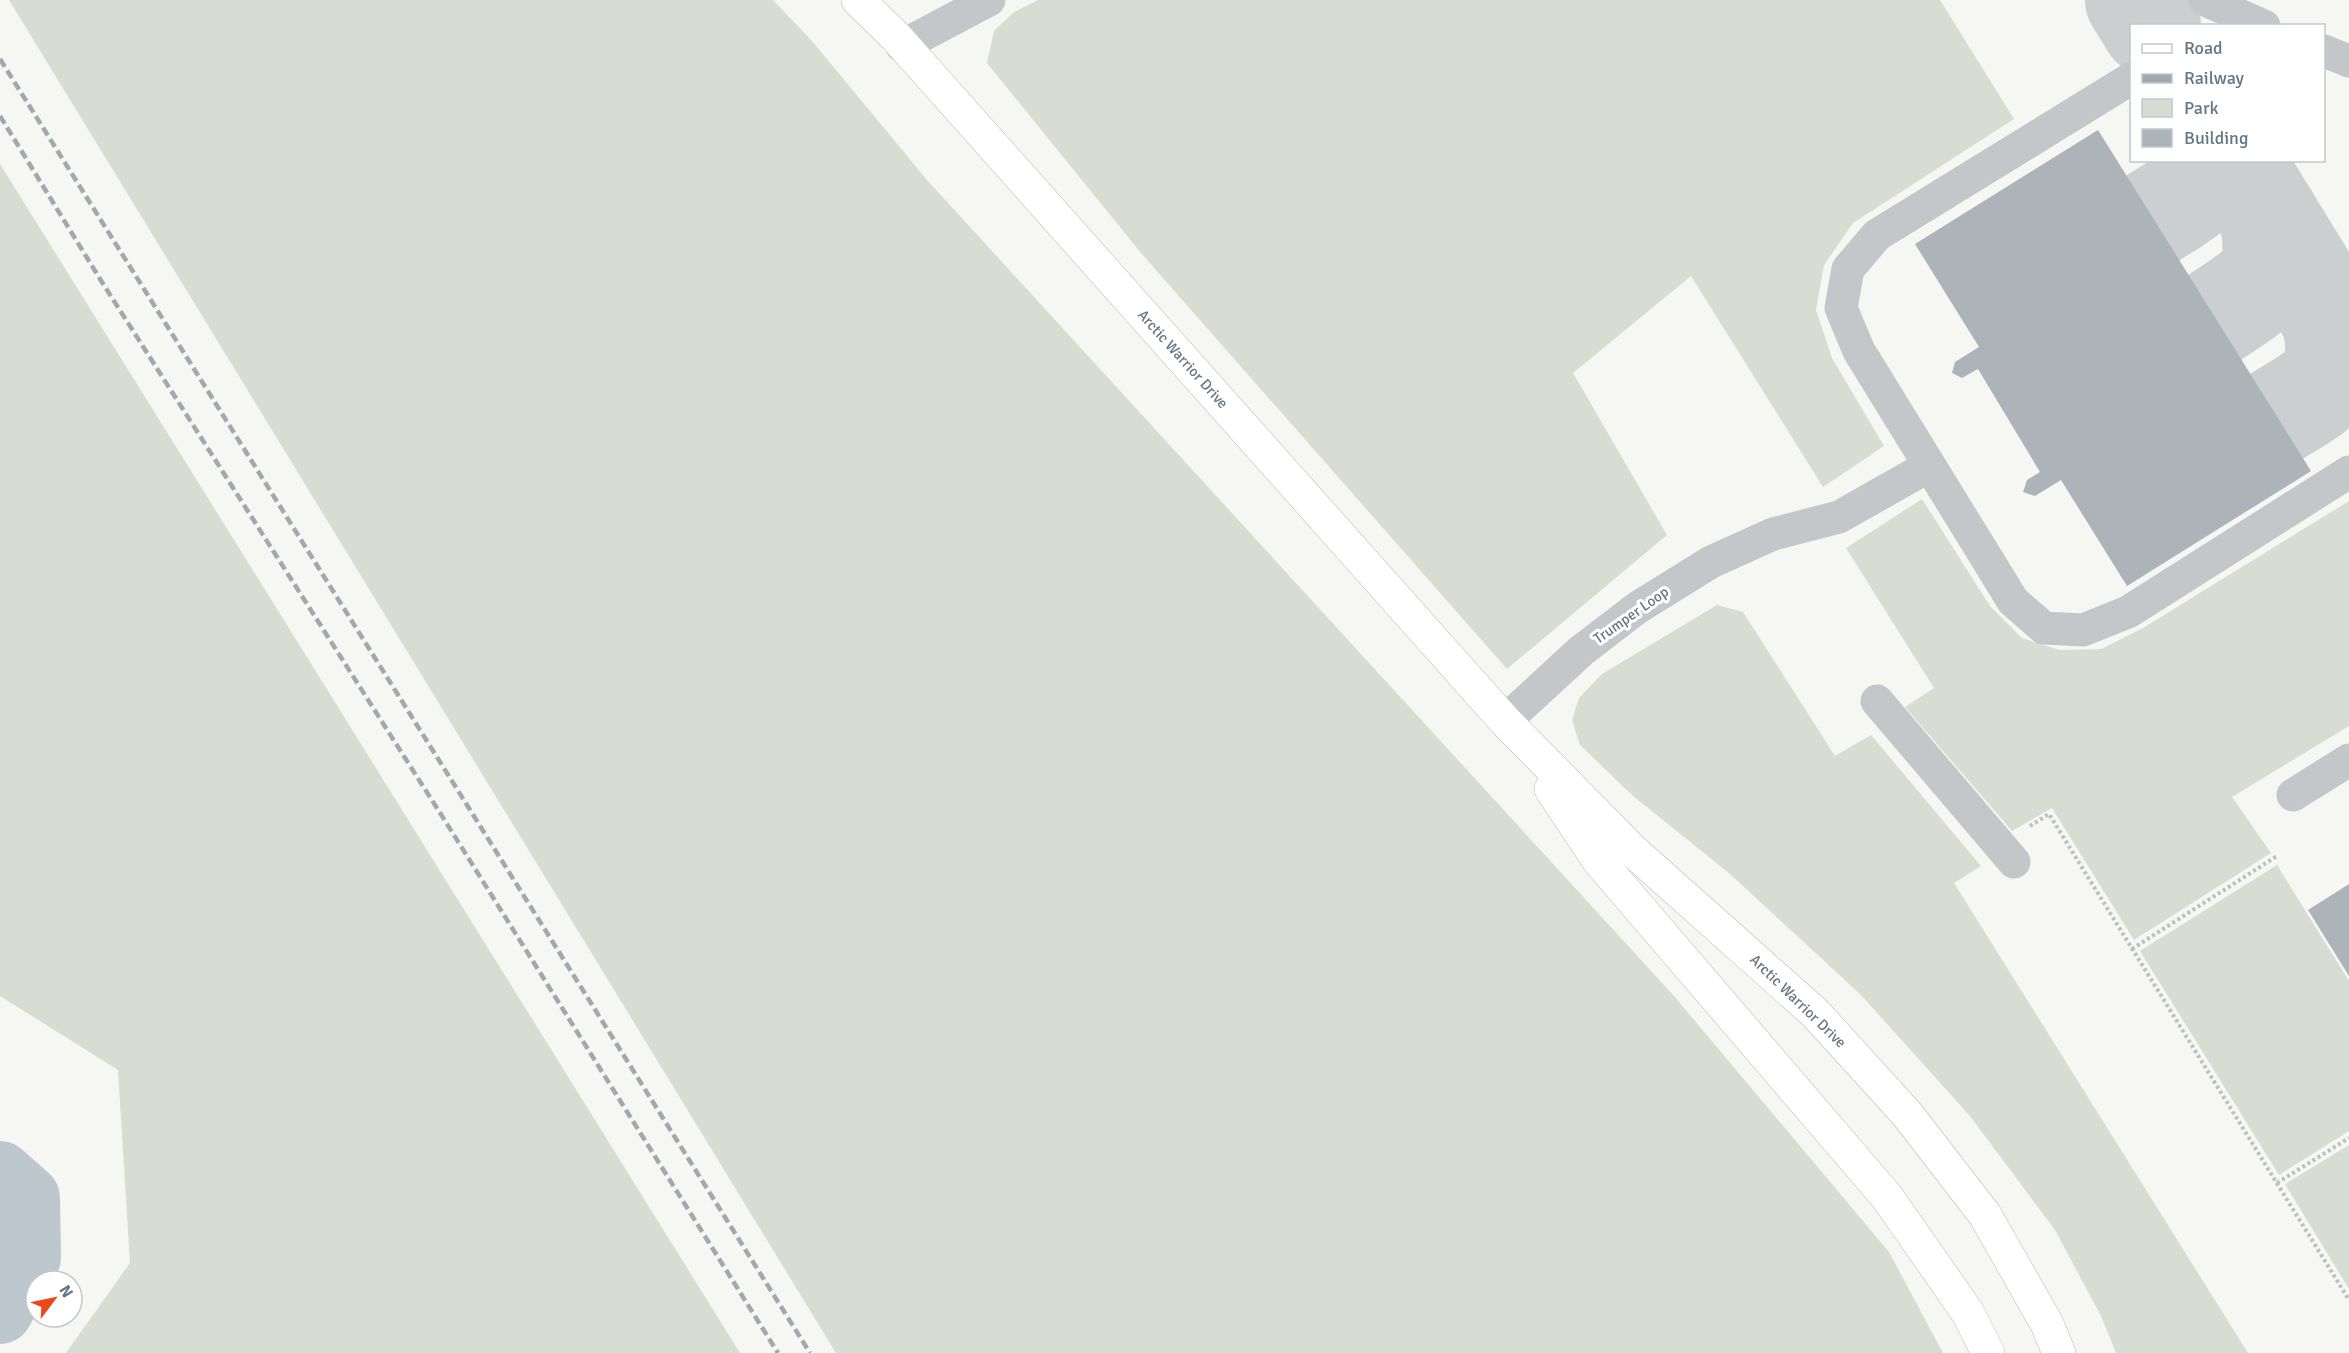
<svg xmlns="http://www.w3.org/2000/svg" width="2349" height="1353" font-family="Signika,sans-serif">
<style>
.green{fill:#d7ddd3}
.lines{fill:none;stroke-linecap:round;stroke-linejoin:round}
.river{stroke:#bcc8cd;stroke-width:66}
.taxiway{stroke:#cccfd0;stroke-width:100}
.building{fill:#acb4b9}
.major-casing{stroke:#b6babe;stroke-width:34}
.path{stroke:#bcbfc1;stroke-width:4;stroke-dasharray:3 3;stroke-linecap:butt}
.minor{stroke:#c3c7ca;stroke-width:33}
.major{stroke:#fff;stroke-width:33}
.rail{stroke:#a1a8ae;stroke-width:4.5;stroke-dasharray:9 4.5;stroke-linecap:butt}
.labels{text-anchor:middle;stroke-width:6;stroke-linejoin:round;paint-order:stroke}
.street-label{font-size:15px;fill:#637685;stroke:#fff}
</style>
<rect width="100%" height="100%" fill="#f6f6f2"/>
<g class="green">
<path d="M 9,0 L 773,0 L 812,41 L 927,180 L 1674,996 L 1889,1252 L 1943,1353 L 836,1353 Z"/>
<path d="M 1038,0 L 1940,0 L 2014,119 L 1853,223 L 1824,265 L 1816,310 L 1832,358 L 1884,446 L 1823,487 L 1691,276 L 1573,373 L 1667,535 L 1507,669 L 1141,253 L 987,63 L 994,31 L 1014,12 Z"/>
<path d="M 0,164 L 740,1353 L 66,1353 L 130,1263 L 118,1070 L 0,996 Z"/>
<path d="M 1922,499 L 1990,606 L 2022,638 L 2060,650 L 2101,649 L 2143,628 L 2349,501 L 2349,726 L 2232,797 L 2271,853 L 2134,940 L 2052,808 L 2012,831 L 1905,707 L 1934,688 L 1846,548 Z"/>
<path d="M 1717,605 L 1743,612 L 1835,756 L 1871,735 L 1981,866 L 1954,883 L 2248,1353 L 2116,1353 L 2101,1316 L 2055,1230 L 1970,1116 L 1861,995 L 1730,874 L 1632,795 L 1580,745 L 1572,720 L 1579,698 L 1602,674 Z"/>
<path d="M 2277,865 L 2349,981 L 2349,1131 L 2279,1175 L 2140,951 Z"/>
<path d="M 2349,1145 L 2349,1289 L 2285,1184 Z"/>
</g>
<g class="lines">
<path class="river" d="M 0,1174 L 27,1198 L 28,1258 L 0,1311"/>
<g class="taxiway">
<path d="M 2135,0 L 2151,26"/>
<path d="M 2234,160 L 2329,315 C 2337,335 2339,365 2324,383 C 2312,397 2292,406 2277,416"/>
<path d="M 2153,218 C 2174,204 2207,189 2211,160"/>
<path d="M 2215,317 C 2262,286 2281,278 2269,217"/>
</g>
</g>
<g class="building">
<path d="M 2098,130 L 2311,471 L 2127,586 L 2061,480 L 2035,496 L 2023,492 L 2027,480 L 2040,472 L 1978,369 L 1962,378 L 1952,373 L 1955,362 L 1979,347 L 1915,244 Z"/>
<path d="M 2349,884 L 2349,976 L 2308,910 Z"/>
</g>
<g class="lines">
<defs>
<g id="major">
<path d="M 858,0 L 896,37 L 1505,721 L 1632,850 L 1815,1013 L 1907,1114 L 1985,1215 L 2047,1324 L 2059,1353"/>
<path d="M 1551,789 L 1599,861 L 1887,1197 L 1968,1313 L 1988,1353"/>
</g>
</defs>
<use href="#major" class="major-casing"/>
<g class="path">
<path d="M 2030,826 L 2049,814 L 2349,1300"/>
<path d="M 2132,949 L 2277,856"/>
<path d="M 2277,1183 L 2349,1138"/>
</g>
<g class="minor">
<path d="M 2205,0 L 2264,26"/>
<path d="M 902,46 L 989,0"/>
<path d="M 2324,51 L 2349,61"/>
<path d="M 2132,78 L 1877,235 L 1848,269 L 1841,308 L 1859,351 L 2013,601 L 2044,628 L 2083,630 L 2128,612 L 2349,472"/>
<path d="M 1877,701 L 2014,862"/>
<path d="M 1505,721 L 1581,651 L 1637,608 L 1711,562 L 1773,534 L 1839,517 L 1929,466"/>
<path d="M 2293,795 L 2349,760"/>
</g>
<use href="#major" class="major"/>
<g class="rail">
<path d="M 0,59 L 810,1353"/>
<path d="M 0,116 L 100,279 L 442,816 L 778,1353"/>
</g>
</g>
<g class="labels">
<g class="street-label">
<text transform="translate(1183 359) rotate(48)" y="5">Arctic Warrior Drive</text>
<text transform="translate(1631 615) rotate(-35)" y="5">Trumper Loop</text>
<text transform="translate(1798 1001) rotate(44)" y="5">Arctic Warrior Drive</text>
</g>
</g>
<rect x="2130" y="24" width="195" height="138" fill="#ffffff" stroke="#c1c8ce" stroke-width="1.5"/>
<rect x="2142" y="44" width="30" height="9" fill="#ffffff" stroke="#c1c8ce" stroke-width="1.5"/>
<text x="2184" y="54" font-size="18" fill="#637685">Road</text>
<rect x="2142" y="74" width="30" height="9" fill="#a1a8ae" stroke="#c1c8ce" stroke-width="1.5"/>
<text x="2184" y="84" font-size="18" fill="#637685">Railway</text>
<rect x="2142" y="99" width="30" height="18" fill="#d7ddd3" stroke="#c1c8ce" stroke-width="1.5"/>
<text x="2184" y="114" font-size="18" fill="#637685">Park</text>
<rect x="2142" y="129" width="30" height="18" fill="#acb4b9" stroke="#c1c8ce" stroke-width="1.5"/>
<text x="2184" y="144" font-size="18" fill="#637685">Building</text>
<g transform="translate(54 1299) rotate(58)"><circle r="28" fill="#ffffff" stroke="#c1c8ce" stroke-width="1.5"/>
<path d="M0-4.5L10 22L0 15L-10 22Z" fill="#eb481c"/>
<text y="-9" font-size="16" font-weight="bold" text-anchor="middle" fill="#637685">N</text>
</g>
</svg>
